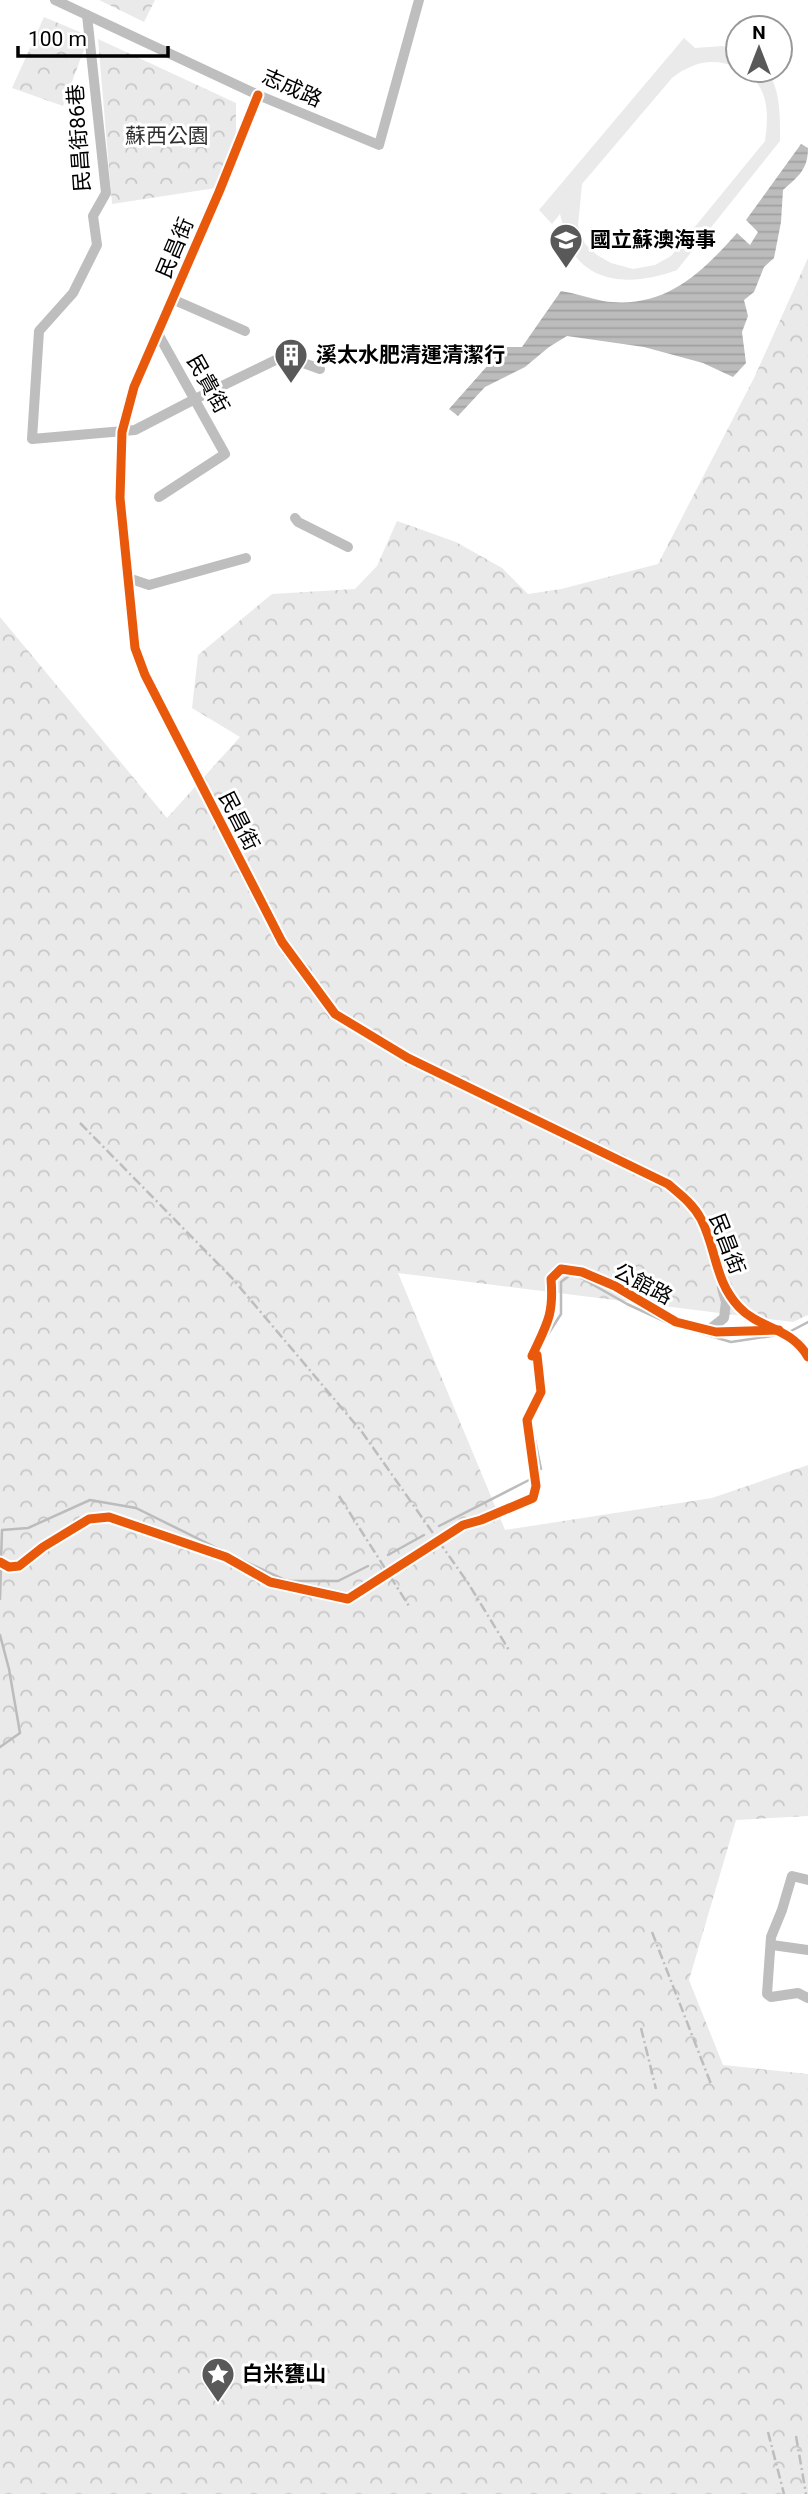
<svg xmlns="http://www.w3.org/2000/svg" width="808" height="2494" font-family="Roboto,'Noto Sans TC',sans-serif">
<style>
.forest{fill:url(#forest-crowns)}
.garden{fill:#eaeaea}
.water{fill:url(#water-rules)}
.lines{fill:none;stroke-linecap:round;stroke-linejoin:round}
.stream{stroke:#bcbcbc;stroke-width:2.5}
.street-tunnel{stroke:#d9d9d9;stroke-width:10;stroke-dasharray:10 5;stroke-linecap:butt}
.street{stroke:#bebebe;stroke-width:10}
.rail{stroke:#bdbdbd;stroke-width:2.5;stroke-dasharray:10 3.5 2 3.5;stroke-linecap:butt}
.cycleway-casing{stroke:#fff;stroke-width:13}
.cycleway{stroke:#e8590c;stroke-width:9}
.labels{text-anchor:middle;stroke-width:6;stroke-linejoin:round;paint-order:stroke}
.street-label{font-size:21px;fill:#000;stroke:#fff}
.park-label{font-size:21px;fill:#2f2f2f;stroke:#fff}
.poi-label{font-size:21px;font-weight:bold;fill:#000;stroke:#fff;text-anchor:start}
</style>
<defs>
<pattern id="forest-crowns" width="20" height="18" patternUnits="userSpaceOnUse" patternTransform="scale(1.75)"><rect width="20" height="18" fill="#eaeaea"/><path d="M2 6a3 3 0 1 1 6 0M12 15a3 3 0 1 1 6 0" fill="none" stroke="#c7c7c7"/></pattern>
<pattern id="water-rules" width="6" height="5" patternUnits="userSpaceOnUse" patternTransform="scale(1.75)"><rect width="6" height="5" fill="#bcbcbc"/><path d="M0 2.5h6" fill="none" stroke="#a0a0a0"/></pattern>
</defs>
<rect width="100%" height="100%" fill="#fff"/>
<g class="forest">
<path d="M 99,0 L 155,0 L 144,22 Z"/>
<path d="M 44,17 L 89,36 L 63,106 L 12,88 Z"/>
<path d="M 98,39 L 236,103 L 236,140 L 216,188 L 112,204 Z"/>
<path d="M 808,258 L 808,1315 L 793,1322 L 398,1273 L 505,1530 L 712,1498 L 808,1465 L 808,1816 L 736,1820 L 689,1980 L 723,2065 L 808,2074 L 808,2494 L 0,2494 L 0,617 L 167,818 L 240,737 L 192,708 L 198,655 L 272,594 L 355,589 L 377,566 L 397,521 L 456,542 L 502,568 L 528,594 L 561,589 L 658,564 L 754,378 Z"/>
</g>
<path class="garden" d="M 684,38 L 695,48 L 722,46 L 738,49 L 738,68 C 713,57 693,62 672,78 L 582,184 L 578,226 L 585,244 L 597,255 L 611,263 L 633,269 L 655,265 L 671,256 L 765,141 C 769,112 769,86 742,70 L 767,70 C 781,91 780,116 780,141 L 677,270 C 639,284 591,288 569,246 C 565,236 563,225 560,214 L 552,224 L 539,210 Z"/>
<path class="water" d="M 801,144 L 808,148 C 808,169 799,176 783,190 L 781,222 L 774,258 L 764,267 L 754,292 L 744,300 L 748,316 L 742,332 L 746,363 L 733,377 L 703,363 L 644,347 L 567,336 L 549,347 L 525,367 L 485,387 L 458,416 L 449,409 L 504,347 L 522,347 L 561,291 C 575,293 589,298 603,301 C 663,310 700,275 737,233 L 750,245 L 758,232 L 746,220 Z"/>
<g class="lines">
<g class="stream">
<path d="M 576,1275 L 627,1304 L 666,1322"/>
<path d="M 679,1327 L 731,1342 L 778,1335"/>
<path d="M 791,1331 L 808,1322"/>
<path d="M 545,1339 L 561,1314 L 561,1282 L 570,1275"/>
<path d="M 534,1435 L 541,1469"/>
<path d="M 439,1526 L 531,1479"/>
<path d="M 388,1555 L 424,1535"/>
<path d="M 233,1556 L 287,1581 L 338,1581 L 368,1566"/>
<path d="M 1,1561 L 2,1530 L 28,1528 L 90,1500 L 136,1508 L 227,1553"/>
<path d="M 0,1599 L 1,1568"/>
<path d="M 0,1635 L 9,1669 L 20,1733 L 0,1747"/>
</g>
<path class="street-tunnel" d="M 348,1599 L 463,1525"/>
<g class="street">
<path d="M 55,0 L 258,95 L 379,145 L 419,0"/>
<path d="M 87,15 L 106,193 L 93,216 L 97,245 L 73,293 L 39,331 L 32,439 L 135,430 L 195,399 L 284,356 L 320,369"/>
<path d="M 258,95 L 219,192 L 134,387 L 122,432 L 120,498 L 135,648 L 145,675 L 282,942 L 335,1014 L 408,1058 L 668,1184 C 681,1195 693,1204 701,1219 C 717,1250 714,1280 739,1307 C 759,1329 791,1327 808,1357"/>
<path d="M 172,299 L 245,331"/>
<path d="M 157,332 L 225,454 L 159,497"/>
<path d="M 295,518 L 298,522 L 348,547"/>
<path d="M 128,578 L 149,585 L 246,558"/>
<path d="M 710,1329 L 724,1318 L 726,1302 L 722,1288"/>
<path d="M 463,1525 L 481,1520 L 533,1498 L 536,1486 L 527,1420 L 541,1392 L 537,1355 L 532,1356 C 547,1324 554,1315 551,1279 L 561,1269 L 582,1272 L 615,1286 L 676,1322 L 716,1332 L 778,1330"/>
<path d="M 0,1562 L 9,1567 L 19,1566 L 43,1547 L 89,1519 L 109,1517 L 226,1557 L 270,1582 L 348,1599"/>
<path d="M 808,1880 L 792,1876 L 782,1910 L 771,1937 L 767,1994 L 771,1997 L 798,1993 L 808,1998"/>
<path d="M 772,1945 L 808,1950"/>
</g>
<g class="rail">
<path d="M 80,1123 L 232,1278 L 362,1432 L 468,1583 L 509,1650"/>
<path d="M 339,1496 L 409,1606"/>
<path d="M 652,1932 L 711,2084"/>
<path d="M 641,2028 L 656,2089"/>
<path d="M 768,2432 L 784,2494"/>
<path d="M 796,2436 L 806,2494"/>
</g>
<defs>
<g id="cycleway">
<path d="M 258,95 L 219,192 L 134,387 L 122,432 L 120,498 L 135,648 L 145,675 L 282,942 L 335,1014 L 408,1058 L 668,1184 C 681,1195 693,1204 701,1219 C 717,1250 714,1280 739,1307 C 759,1329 791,1327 808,1357"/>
<path d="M 0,1562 L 9,1567 L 19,1566 L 43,1547 L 89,1519 L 109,1517 L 226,1557 L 270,1582 L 348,1599 L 463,1525 L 481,1520 L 533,1498 L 536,1486 L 527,1420 L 541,1392 L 537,1355 L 532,1356 C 547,1324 554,1315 551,1279 L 561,1269 L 582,1272 L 615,1286 L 676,1322 L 716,1332 L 779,1330"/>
</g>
</defs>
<use href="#cycleway" class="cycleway-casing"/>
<use href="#cycleway" class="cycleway"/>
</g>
<defs>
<symbol id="school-pin" viewBox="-11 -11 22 30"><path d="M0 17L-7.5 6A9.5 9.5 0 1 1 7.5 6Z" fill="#595959" stroke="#fff"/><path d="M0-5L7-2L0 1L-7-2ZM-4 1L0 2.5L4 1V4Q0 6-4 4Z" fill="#fff"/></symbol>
<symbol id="building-pin" viewBox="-11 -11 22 30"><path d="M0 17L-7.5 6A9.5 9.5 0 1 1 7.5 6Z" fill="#595959" stroke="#fff"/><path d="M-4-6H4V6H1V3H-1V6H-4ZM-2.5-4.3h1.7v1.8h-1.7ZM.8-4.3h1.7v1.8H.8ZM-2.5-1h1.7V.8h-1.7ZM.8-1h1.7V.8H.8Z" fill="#fff"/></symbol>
<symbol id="sight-pin" viewBox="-11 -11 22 30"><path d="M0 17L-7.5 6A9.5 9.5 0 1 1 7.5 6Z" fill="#595959" stroke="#fff"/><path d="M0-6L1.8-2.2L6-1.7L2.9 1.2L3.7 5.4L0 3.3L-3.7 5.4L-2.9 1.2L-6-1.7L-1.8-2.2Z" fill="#fff"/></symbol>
</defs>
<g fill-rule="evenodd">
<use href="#school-pin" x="547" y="221" width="38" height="52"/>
<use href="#building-pin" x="272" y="336" width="38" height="52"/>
<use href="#sight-pin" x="199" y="2355" width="38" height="52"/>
</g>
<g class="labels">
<g class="street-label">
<text transform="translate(292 88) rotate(24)" y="7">志成路</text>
<text transform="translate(79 138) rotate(-94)" y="7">民昌街86巷</text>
<text transform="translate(175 248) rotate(-67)" y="7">民昌街</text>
<text transform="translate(208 384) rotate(61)" y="7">民貴街</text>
<text transform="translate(239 821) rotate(63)" y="7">民昌街</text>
<text transform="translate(727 1244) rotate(69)" y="7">民昌街</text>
<text transform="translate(643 1284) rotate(28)" y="7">公館路</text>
</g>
<g class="park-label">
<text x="167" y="143">蘇西公園</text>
</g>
<g class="poi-label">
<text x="590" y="247">國立蘇澳海事</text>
<text x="316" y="362">溪太水肥清運清潔行</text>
<text x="242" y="2381">白米甕山</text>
</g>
</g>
<g transform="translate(759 49)"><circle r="33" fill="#ffffff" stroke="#999999" stroke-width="2"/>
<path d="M0-5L12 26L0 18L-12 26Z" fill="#595959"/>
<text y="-10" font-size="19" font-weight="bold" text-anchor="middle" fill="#000000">N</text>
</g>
<path d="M18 46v10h150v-10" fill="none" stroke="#000000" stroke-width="3.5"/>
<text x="28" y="46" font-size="21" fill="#000000" stroke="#ffffff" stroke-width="5" paint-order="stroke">100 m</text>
</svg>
